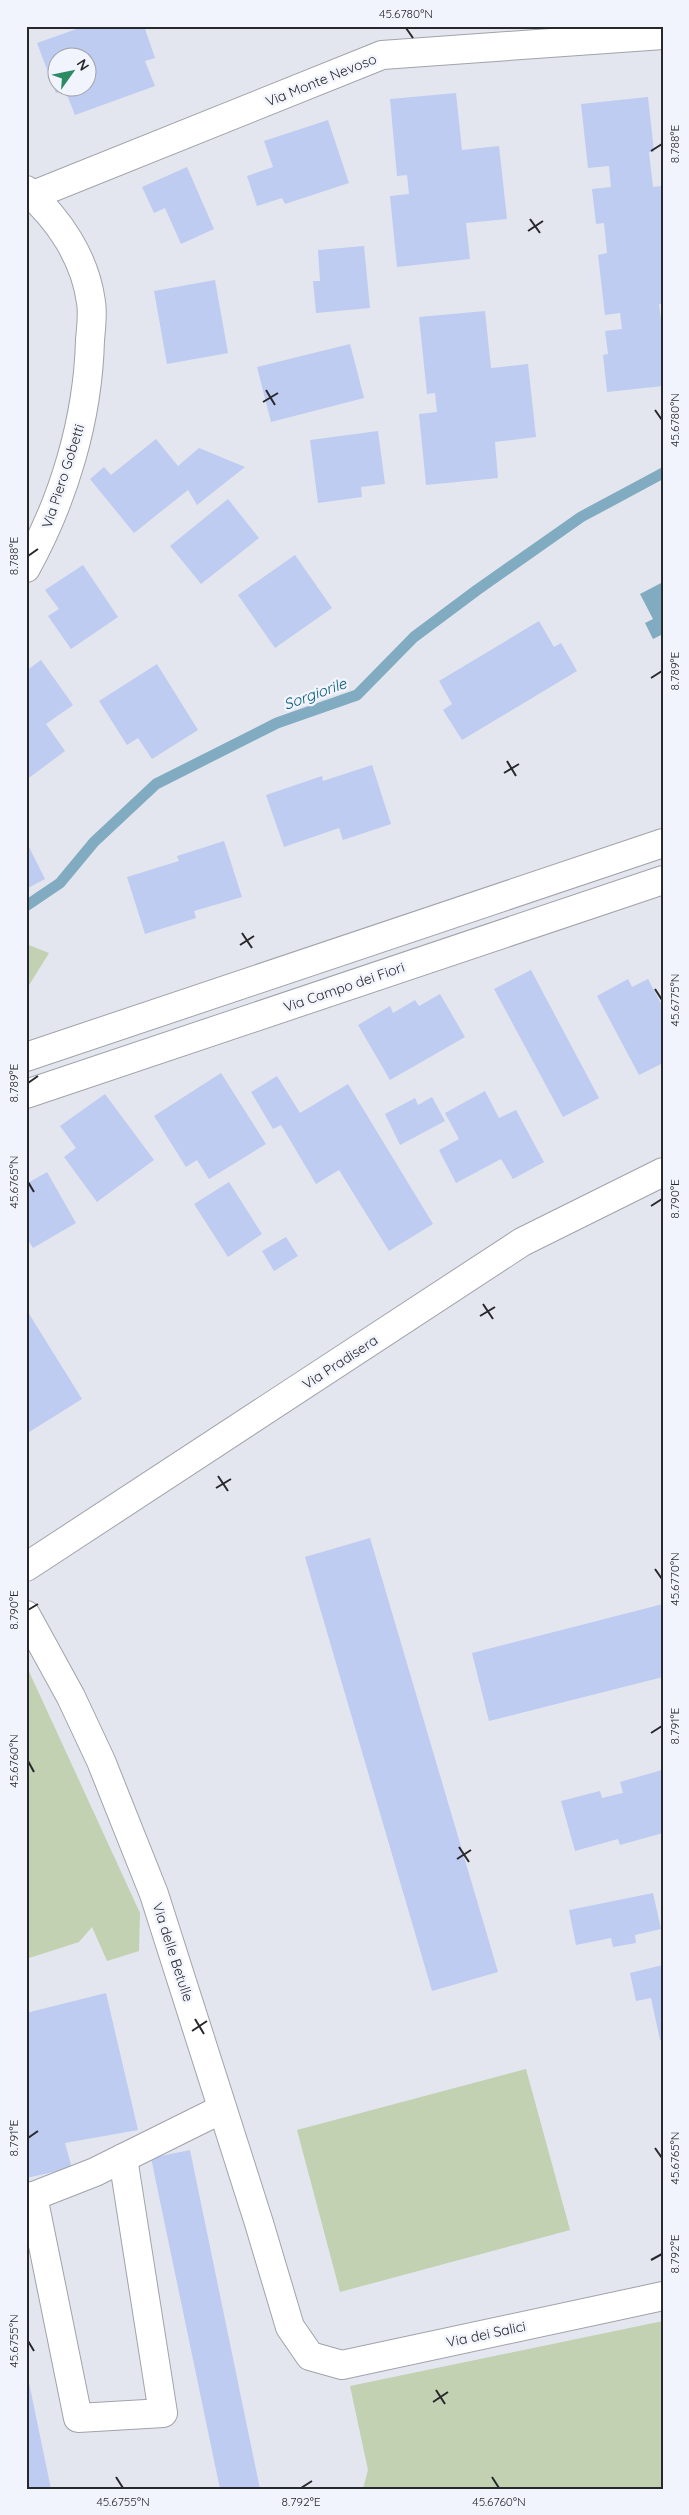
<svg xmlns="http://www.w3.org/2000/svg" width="689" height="2515" font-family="Quicksand,sans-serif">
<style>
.green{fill:#c1d1b1}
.water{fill:#81abc0}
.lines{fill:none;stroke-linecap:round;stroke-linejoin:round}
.stream{stroke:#81abc0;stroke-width:11}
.building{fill:#beccf1;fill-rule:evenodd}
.minor-casing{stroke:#a0a3aa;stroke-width:30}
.minor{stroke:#fff;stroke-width:28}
.ticks{fill:none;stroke:#27282b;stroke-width:2}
.labels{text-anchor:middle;stroke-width:5;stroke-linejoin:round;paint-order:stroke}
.street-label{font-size:14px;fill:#27282b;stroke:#f1f4fc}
.water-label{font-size:15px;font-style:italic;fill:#055976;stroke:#f1f4fc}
.neatline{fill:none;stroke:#27282b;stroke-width:2}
.ticks-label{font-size:12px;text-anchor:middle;fill:#27282b}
</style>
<rect width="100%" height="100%" fill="#e3e6ee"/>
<g class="green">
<path d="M 26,944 L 49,953 L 26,990 Z"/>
<path d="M 26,1665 L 140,1913 L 139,1951 L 107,1961 L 92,1927 L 79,1942 L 26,1959 Z"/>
<path d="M 526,2069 L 570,2230 L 340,2292 L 297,2130 Z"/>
<path d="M 663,2321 L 663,2489 L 363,2489 L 368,2470 L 350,2386 Z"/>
</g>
<path class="water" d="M 663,582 L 663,634 L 653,639 L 645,623 L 653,619 L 640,594 Z"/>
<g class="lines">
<path class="stream" d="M 26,906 L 60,883 L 94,842 L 156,784 L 277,723 L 357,695 L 414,637 L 477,590 L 581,517 L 663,473"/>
</g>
<g class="building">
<path d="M 85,26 L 144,26 L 155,58 L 145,61 L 155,86 L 75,115 L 65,90 L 56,93 L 37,43 ZM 58,58 L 88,58 L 88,88 L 58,88 Z"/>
<path d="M 456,93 L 462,150 L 499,146 L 507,219 L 466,223 L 470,259 L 397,267 L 390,196 L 409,194 L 407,175 L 397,176 L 390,99 Z"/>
<path d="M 648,97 L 654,152 L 649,152 L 653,187 L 661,186 L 663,204 L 663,245 L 661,246 L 663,304 L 659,304 L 663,334 L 663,386 L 607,392 L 603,355 L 608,354 L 605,331 L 622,329 L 620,313 L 605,315 L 598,255 L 607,253 L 604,223 L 596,224 L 592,189 L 611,187 L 609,166 L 588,168 L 581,104 Z"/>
<path d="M 328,120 L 349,183 L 285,204 L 282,198 L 257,206 L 247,176 L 273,167 L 264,141 Z"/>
<path d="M 187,167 L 214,229 L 181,244 L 165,208 L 154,213 L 142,187 Z"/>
<path d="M 364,246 L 370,308 L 316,313 L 313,281 L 320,281 L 318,250 Z"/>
<path d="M 215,280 L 228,353 L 167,364 L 154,291 Z"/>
<path d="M 485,311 L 491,368 L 528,364 L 536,437 L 495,442 L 498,478 L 426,485 L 419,414 L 437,412 L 435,393 L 427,394 L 419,317 Z"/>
<path d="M 350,344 L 364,398 L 271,422 L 257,367 Z"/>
<path d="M 378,431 L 385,484 L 361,487 L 362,497 L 318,503 L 310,440 Z"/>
<path d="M 156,439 L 178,466 L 199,448 L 245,467 L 197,505 L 188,490 L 134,533 L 90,479 L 104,467 L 111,475 Z"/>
<path d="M 228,499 L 259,538 L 201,584 L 170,546 Z"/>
<path d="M 295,555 L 332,608 L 275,648 L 238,595 Z"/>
<path d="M 83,565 L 118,617 L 71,649 L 48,616 L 59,609 L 45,590 Z"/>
<path d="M 539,621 L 554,647 L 561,643 L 577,671 L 462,740 L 443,710 L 452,704 L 439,681 Z"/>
<path d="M 41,660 L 73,705 L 46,724 L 65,751 L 26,780 L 26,671 Z"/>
<path d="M 157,664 L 198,730 L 152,759 L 138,738 L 127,745 L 99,701 Z"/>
<path d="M 372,765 L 391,824 L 343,840 L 339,828 L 284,847 L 266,795 L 322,776 L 323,781 Z"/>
<path d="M 26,841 L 45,879 L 26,889 Z"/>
<path d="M 224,841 L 242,897 L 194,911 L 196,918 L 145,934 L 127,877 L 179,861 L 177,856 Z"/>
<path d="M 531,970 L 599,1098 L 563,1117 L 494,989 Z"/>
<path d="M 628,979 L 632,987 L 648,979 L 663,1007 L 663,1063 L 639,1075 L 597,996 Z"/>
<path d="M 440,994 L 465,1037 L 390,1080 L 358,1025 L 390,1006 L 393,1013 L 415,1000 L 419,1006 Z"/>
<path d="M 221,1073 L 266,1144 L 209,1179 L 197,1160 L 186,1167 L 154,1116 Z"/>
<path d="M 277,1076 L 300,1113 L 348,1084 L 433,1224 L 389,1251 L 339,1170 L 316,1184 L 281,1125 L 273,1129 L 251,1092 Z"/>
<path d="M 485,1091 L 499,1118 L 516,1110 L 544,1162 L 513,1179 L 501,1159 L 456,1183 L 439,1150 L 459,1139 L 445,1113 Z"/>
<path d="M 105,1094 L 154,1160 L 97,1202 L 64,1157 L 76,1148 L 60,1126 Z"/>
<path d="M 432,1097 L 445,1121 L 400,1145 L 385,1114 L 415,1098 L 418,1105 Z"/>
<path d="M 47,1172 L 76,1223 L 33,1248 L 26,1237 L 26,1184 Z"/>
<path d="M 229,1182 L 262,1234 L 228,1257 L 194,1204 Z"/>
<path d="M 286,1237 L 298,1256 L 274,1271 L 262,1251 Z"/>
<path d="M 26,1309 L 82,1399 L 26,1434 Z"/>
<path d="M 370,1538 L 498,1972 L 432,1991 L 305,1557 Z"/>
<path d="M 663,1604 L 663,1677 L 489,1721 L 472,1653 Z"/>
<path d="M 662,1770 L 663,1833 L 620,1845 L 618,1839 L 575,1851 L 561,1801 L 600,1791 L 602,1798 L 623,1793 L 620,1782 Z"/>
<path d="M 653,1893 L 661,1929 L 635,1935 L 636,1943 L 613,1947 L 611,1938 L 576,1945 L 569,1910 Z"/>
<path d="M 663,1965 L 663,2040 L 660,2040 L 651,1998 L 636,2001 L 630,1973 Z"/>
<path d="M 106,1993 L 138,2130 L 65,2143 L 72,2168 L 26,2178 L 26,2013 Z"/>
<path d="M 190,2150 L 260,2489 L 220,2489 L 151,2158 Z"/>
<path d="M 26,2373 L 27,2373 L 51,2489 L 26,2489 Z"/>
</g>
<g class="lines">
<defs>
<g id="minor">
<path d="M 26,190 C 59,219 85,258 91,302 C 93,314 91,328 90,340 C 88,419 64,499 26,568"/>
<path d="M 26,198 L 382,55 L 663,35"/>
<path d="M 26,1057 L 663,843"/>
<path d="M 26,1094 L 663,880"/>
<path d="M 26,1567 L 522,1242 L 663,1172"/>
<path d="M 26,1615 L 71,1697 L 101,1761 L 154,1894 L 259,2223 L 290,2327 L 310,2356 L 342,2365 L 663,2296"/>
<path d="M 33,2196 L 78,2418 L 163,2413 L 123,2158"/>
<path d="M 26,2199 L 95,2172 L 222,2109"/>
</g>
</defs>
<use href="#minor" class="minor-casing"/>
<use href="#minor" class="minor"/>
</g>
<path class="ticks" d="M 406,28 L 413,38M 651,151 L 662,144M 530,219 L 540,233M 528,231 L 543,221M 266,390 L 275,405M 263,402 L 278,393M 655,410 L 662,420M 28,556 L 38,549M 651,678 L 662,671M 507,761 L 516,776M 504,773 L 519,764M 242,933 L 252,948M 240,945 L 254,936M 655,989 L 662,1000M 28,1083 L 38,1076M 28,1182 L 34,1192M 651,1206 L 662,1199M 483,1304 L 493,1319M 480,1316 L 495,1307M 218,1476 L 228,1491M 216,1488 L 231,1479M 655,1569 L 662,1579M 28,1610 L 38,1604M 651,1733 L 662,1726M 28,1761 L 34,1772M 459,1847 L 469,1862M 457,1859 L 471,1850M 195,2019 L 204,2034M 192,2031 L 207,2021M 28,2138 L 38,2131M 655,2148 L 662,2158M 651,2260 L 662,2254M 28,2341 L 34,2351M 436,2390 L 445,2404M 433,2402 L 448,2392M 116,2477 L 123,2488M 492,2477 L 499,2488M 301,2488 L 312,2481"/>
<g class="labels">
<g class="street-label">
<text transform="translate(321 80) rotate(-22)" y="5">Via Monte Nevoso</text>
<text transform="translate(63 476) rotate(-72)" y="5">Via Piero Gobetti</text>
<text transform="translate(344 987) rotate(-19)" y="5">Via Campo dei Fiori</text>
<text transform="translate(340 1362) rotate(-33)" y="5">Via Pradisera</text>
<text transform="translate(173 1952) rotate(72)" y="5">Via delle Betulle</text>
<text transform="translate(486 2334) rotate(-12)" y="5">Via dei Salici</text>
</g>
<g class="water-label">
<text transform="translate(315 694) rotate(-20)" y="5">Sorgiorile</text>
</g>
</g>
<rect width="689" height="2515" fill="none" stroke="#f1f4fc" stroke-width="55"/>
<g transform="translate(72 72) rotate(57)"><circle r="24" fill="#f1f4fc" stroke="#a0a2a8"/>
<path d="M0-4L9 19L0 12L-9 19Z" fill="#2b8b63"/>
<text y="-8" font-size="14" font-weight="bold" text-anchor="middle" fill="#27282b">N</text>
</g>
<rect x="28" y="28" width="634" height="2460" class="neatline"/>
<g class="ticks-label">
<text x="406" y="18">45.6780°N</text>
<text transform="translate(675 144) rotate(-90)" y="4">8.788°E</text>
<text transform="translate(675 420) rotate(-90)" y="4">45.6780°N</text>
<text transform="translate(14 556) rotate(-90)" y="4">8.788°E</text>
<text transform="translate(675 671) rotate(-90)" y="4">8.789°E</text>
<text transform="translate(675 1000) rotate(-90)" y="4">45.6775°N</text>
<text transform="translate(14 1083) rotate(-90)" y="4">8.789°E</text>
<text transform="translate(14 1182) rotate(-90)" y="4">45.6765°N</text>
<text transform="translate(675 1199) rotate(-90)" y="4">8.790°E</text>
<text transform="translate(675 1579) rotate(-90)" y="4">45.6770°N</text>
<text transform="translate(14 1610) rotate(-90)" y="4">8.790°E</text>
<text transform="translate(675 1726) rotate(-90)" y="4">8.791°E</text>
<text transform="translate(14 1761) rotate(-90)" y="4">45.6760°N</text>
<text transform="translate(14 2138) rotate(-90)" y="4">8.791°E</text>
<text transform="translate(675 2158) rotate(-90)" y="4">45.6765°N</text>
<text transform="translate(675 2254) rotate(-90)" y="4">8.792°E</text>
<text transform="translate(14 2341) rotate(-90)" y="4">45.6755°N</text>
<text x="123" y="2506">45.6755°N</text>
<text x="301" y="2506">8.792°E</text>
<text x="499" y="2506">45.6760°N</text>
</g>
</svg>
